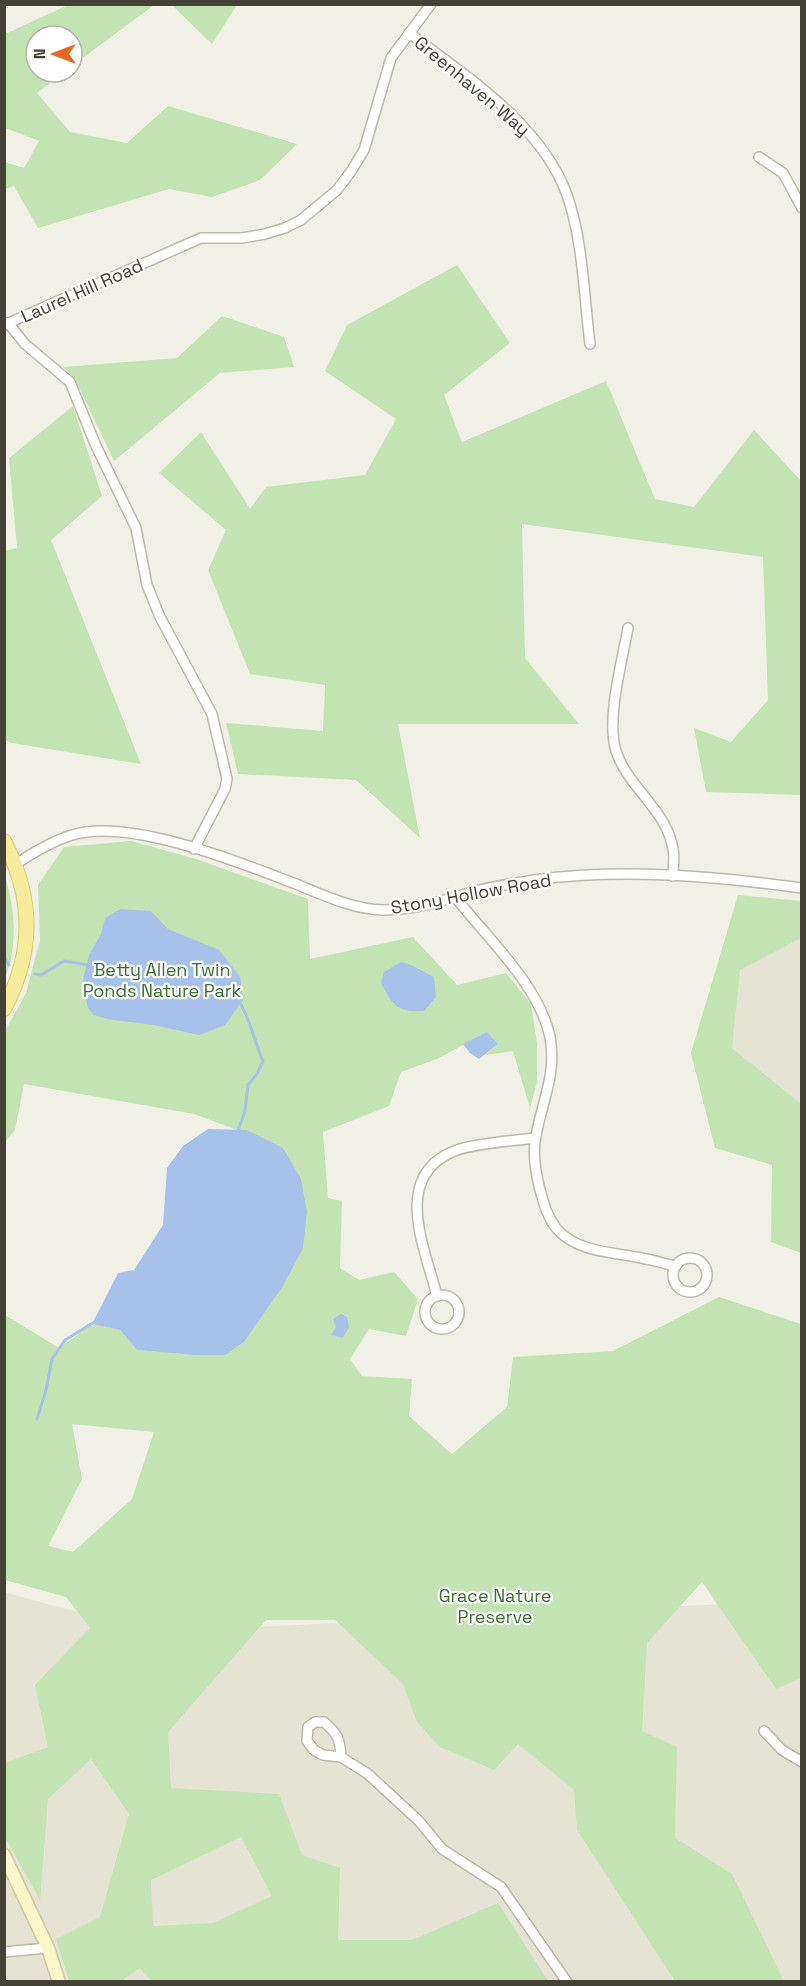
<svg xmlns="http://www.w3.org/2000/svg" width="806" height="1986" font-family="'Space Grotesk',sans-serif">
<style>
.residential{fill:#e5e3d4}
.green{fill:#c4e3b2;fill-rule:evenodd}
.water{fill:#a7c2ea}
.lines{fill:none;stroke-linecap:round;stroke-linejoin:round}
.stream{stroke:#a7c2ea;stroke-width:3}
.street-casing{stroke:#bcb9a9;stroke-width:12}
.secondary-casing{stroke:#cec999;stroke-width:15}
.primary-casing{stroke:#d9cc6c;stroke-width:16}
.street{stroke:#fff;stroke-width:9}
.secondary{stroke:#faf7c8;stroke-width:12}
.primary{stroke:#f6ec9b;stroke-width:14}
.labels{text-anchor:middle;stroke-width:4.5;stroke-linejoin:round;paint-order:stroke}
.street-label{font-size:18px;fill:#444136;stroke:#fff}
.park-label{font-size:18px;fill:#3b702e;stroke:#fff}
</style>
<rect width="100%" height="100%" fill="#f1f0e6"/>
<g class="residential">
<path d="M 801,908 L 801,1181 L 713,1064 L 735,951 Z"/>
<path d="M 801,1542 L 801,1981 L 5,1981 L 4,1592 L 151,1632 L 763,1602 Z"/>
</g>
<g class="green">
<path d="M 68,5 L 154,5 L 72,66 L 72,36 L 36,36 L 36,72 L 64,72 L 37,93 L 70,132 L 127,143 L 168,106 L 297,144 L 260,180 L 212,197 L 169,189 L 38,228 L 14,186 L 5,189 L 5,162 L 24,168 L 39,141 L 5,128 L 5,34 Z"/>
<path d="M 172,5 L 237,5 L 212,44 Z"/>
<path d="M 457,265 L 510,343 L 444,395 L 462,442 L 606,381 L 655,499 L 694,507 L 754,430 L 801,481 L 801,795 L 706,792 L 694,728 L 731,742 L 768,700 L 763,557 L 522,524 L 525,658 L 579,724 L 398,724 L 420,838 L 356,780 L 238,774 L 226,723 L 323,731 L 325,685 L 250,674 L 208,570 L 226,530 L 159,473 L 201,432 L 250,509 L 266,487 L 365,475 L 396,419 L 325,371 L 347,325 Z"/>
<path d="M 222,316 L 284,337 L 294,367 L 220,373 L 114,461 L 75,379 L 63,367 L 177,358 Z"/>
<path d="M 73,406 L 102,496 L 51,540 L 141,764 L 12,743 L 5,740 L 5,551 L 17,548 L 9,458 Z"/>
<path d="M 131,841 L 196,859 L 308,899 L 310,959 L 413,937 L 457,985 L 506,973 L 531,1004 L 537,1043 L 537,1082 L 530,1108 L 513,1051 L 485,1055 L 498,1044 L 487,1032 L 437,1059 L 401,1072 L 389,1106 L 323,1132 L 328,1198 L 342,1201 L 340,1268 L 359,1280 L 394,1272 L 418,1299 L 406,1336 L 369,1329 L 350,1359 L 362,1376 L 412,1379 L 409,1416 L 452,1454 L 507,1407 L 513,1357 L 613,1351 L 719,1297 L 801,1324 L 801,1678 L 776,1689 L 702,1582 L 647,1643 L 642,1731 L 677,1747 L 675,1838 L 732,1874 L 784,1981 L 675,1981 L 577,1830 L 574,1790 L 518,1744 L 494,1770 L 440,1747 L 417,1722 L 403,1684 L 335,1620 L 266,1620 L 168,1732 L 171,1788 L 279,1794 L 302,1855 L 340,1868 L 338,1940 L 412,1940 L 498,1903 L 548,1981 L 152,1982 L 140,1968 L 121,1981 L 69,1981 L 56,1939 L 100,1917 L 129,1814 L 91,1759 L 48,1799 L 40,1900 L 5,1837 L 5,1763 L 48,1747 L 35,1685 L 90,1628 L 66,1597 L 5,1580 L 5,1315 L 59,1348 L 92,1324 L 120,1330 L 137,1350 L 193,1355 L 226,1355 L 244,1342 L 260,1318 L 247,1130 L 237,1130 L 194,1114 L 24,1084 L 15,1130 L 5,1142 L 5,1031 L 26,993 L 40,940 L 38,885 L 64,847 ZM 72,1424 L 154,1432 L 132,1499 L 73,1552 L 48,1546 L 82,1479 ZM 241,1837 L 272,1896 L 213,1923 L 153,1926 L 151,1880 Z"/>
<path d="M 5,876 C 15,908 18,947 5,978 Z"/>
<path d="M 738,895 L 801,901 L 801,938 L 740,970 L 732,1048 L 801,1104 L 801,1253 L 771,1242 L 772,1165 L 715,1148 L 691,1053 Z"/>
</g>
<g class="water">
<path d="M 120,909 L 151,911 L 168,929 L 219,950 L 240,977 L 243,1000 L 225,1025 L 199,1035 L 153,1025 L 107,1019 L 94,1015 L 88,1008 L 82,984 L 89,955 L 101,934 L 105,918 Z"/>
<path d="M 401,962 L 411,965 L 434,977 L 436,997 L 424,1011 C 398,1013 392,1005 381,983 L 384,972 Z"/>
<path d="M 487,1032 L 498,1044 L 479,1059 L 470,1053 L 463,1044 Z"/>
<path d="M 208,1129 L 247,1130 L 283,1148 L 301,1179 L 307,1212 L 303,1248 L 283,1286 L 244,1342 L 226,1355 L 193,1355 L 137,1350 L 120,1330 L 92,1324 L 118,1273 L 134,1270 L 163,1225 L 167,1168 L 183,1146 Z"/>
<path d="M 341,1314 L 347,1317 L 349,1327 L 343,1338 L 331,1335 L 336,1327 L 333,1319 Z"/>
</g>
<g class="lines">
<g class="stream">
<path d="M 4,957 L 9,965"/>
<path d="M 35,974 L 41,975 L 64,961 L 89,965"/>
<path d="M 237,1133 L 245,1111 L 248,1085 L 257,1074 L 263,1061 C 254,1041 251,1021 240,1003 L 238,1003"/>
<path d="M 37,1419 L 46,1390 L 52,1359 L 65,1340 L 96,1321"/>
</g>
<defs>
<g id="street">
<path d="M 409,33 C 466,76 542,125 567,195 C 583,240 584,297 590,344"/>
<path d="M 759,157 L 783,173 L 802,208"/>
<path d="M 4,322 L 9,324 L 25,344 L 70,382 L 96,446 L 136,528 L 147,585 L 160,617 L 212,714 L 227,779 L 225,789 L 194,849"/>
<path d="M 4,325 L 201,238 L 242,238 L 265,234 L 285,228 L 301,220 L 337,190 L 352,170 L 364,150 L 391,58 L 431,4"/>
<path d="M 628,628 C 622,662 606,719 616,751 C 628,788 667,810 673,849 C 675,857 673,867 673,876"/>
<path d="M 16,864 C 34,852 52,841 72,835 C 129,817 241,863 296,884 C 323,895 352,909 383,910 C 414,910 446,900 476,891 C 495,886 515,883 534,880 C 622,868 714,876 802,888"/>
<path d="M 456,898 C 488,939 539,985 550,1037 C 557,1074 542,1101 536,1136 C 532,1153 536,1174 540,1190 C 544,1204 547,1216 556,1228 C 575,1251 609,1252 636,1257 C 649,1259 662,1263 676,1266"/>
<circle cx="690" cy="1275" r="17"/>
<circle cx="442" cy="1312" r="17"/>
<path d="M 437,1296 C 425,1248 390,1174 457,1150 C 477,1143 513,1141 535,1138"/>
<path d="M 764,1731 L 782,1750 L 802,1762"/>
<path d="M 341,1757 C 340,1739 338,1734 324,1722 L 315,1722 L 308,1727 L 307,1741 L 314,1750 L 323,1755 L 341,1757 L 368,1774 L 419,1821 L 442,1849 L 501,1887 L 567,1982"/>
<path d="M 4,1952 L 48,1948"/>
</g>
<path id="secondary" d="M 4,1855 L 48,1948 L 59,1982"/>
<path id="primary" d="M 4,841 C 34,899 34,952 4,1009"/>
</defs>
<use href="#street" class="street-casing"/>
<use href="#secondary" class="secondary-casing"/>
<use href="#primary" class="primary-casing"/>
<use href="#street" class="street"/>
<use href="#secondary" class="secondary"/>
<use href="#primary" class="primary"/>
</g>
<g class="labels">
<g class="street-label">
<text transform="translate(472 86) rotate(40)" y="6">Greenhaven Way</text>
<text transform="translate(82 291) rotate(-24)" y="6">Laurel Hill Road</text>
<text transform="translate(471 894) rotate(-10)" y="6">Stony Hollow Road</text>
</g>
<g class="park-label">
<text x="162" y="976">Betty Allen Twin<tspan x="162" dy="21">Ponds Nature Park</tspan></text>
<text x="495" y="1602">Grace Nature<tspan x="495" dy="21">Preserve</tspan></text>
</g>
</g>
<rect width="806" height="1986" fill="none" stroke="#444136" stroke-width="12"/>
<g transform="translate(54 54) rotate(270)"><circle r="28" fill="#ffffff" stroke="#b4b3af" stroke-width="1.5"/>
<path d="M0-4.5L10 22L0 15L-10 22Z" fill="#e86727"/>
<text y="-9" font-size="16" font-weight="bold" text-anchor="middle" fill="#444136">N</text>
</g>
</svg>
